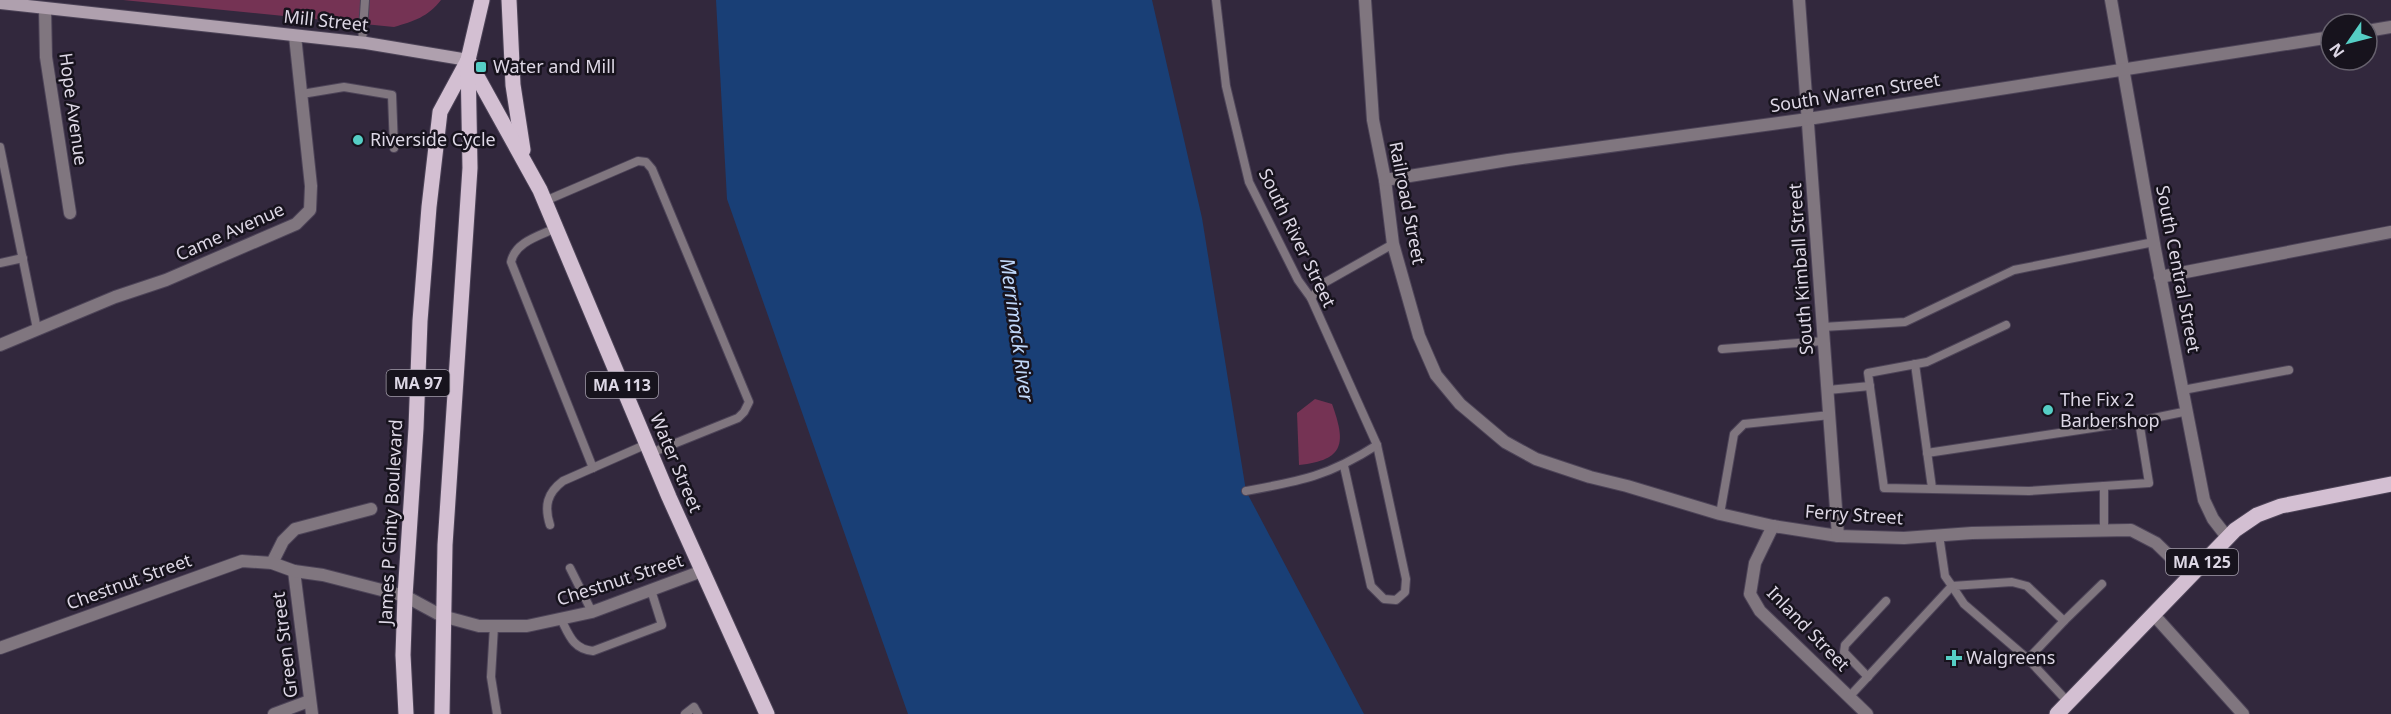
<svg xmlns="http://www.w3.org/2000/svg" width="2391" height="714" font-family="'Noto Sans',sans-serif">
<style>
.green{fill:#753354}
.water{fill:#193f76}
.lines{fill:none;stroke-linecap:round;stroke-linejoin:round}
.lane-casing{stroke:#4d4458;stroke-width:10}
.street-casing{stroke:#4d4458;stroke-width:14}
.secondary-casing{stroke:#4d4458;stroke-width:14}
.primary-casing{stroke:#4d4458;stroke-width:17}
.lane{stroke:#80767f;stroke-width:8}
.street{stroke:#80767f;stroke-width:12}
.secondary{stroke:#afa0ae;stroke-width:12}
.primary{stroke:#d3bfd2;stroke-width:15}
.poi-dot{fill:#55cec5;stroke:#17131d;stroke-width:2}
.labels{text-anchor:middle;stroke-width:5;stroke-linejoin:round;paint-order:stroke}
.shield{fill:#17131d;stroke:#a29ca9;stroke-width:1.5}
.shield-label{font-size:16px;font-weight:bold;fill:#ddd7e5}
.street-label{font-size:18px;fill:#ddd7e5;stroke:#17131d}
.poi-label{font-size:18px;fill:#ddd7e5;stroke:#17131d;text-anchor:start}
.water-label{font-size:20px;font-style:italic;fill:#c0d7f9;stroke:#17131d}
</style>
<rect width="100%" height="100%" fill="#32283d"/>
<g class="green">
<path d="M 123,0 L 441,0 C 428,17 414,21 394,27 Z"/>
<path d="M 1315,399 L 1332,404 C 1346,443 1345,460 1299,465 L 1297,413 Z"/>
</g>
<path class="water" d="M 716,0 L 1152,0 L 1202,218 L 1246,491 L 1364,714 L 908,714 L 727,199 Z"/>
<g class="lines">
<defs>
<g id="lane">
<path d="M 1216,0 L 1226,86 L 1249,182 L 1298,280 L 1311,298 L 1377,445 L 1406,579 L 1405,592 L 1396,600 L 1384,599 L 1371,586 L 1344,466"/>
<path d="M 362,43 L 365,0"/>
<path d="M 302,94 L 344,87 L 392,95 L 394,148"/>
<path d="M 0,147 L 37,329"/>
<path d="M 545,201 L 638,161 L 646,162 L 652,169 L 749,402 L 744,412 L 738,418 L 651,453"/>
<path d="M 556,228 C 539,236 515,242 511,262 L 593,468"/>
<path d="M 0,263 L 23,258"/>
<path d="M 1311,298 L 1324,283 L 1393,244"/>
<path d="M 1823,327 L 1905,322 L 2014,270 L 2154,242"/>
<path d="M 1722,349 L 1824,341"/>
<path d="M 1915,364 L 1932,488"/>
<path d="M 1828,390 L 1870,386"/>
<path d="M 2183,390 L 2289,370"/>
<path d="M 2139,421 L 2188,411"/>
<path d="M 1927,453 L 2139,421 L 2149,483 L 2029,491 L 1884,488 L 1868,373 L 1927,362 L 2006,325"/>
<path d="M 1246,491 C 1301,481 1329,476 1377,445"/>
<path d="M 1720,514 L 1734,434 L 1744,424 L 1830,415"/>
<path d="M 550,525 C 544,506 547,493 563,481 L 647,444"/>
<path d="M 2104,531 L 2104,486"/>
<path d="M 570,568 L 592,612"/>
<path d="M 561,619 C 569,635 573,649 593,651 L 662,625 L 651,590"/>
<path d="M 2064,621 L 2102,584"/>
<path d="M 494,626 L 491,677 L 497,714"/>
<path d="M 2028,659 L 1964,604 L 1952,586 L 2012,582 L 2027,586 L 2064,621 L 2028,659 L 2068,702"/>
<path d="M 1868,677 L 1844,652 L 1845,645 L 1886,601"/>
<path d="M 1849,697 L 1952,586 L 1945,576 L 1939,535"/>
<path d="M 685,714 L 694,707 L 698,714"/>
</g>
<g id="street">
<path d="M 1365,0 L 1373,120 L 1385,180 L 1393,244 L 1419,336 L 1436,375 L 1460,404 L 1505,442 L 1536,459 L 1590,477 L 1627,486 L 1720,514 L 1773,526 L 1838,536 L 1904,538 L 1972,533 L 2131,530 L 2156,543 L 2189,575"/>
<path d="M 1799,0 L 1838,536"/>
<path d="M 2111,0 L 2155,249 L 2204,500 L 2213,519 L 2227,537"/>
<path d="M 45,9 L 46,57 L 70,213"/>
<path d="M 2367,31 L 2391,27"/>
<path d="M 1385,180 L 1508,160 L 1808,119 L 2331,37"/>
<path d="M 2160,277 L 2391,232"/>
<path d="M 0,345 L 115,297 L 166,280 L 296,224 L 310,210 L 311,186 L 295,36"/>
<path d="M 1773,526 L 1755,563 L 1750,594 L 1760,611 L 1867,714"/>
<path d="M 272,563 L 283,541 L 295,529 L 371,509"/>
<path d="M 294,571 L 312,714"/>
<path d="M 2153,614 L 2243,714"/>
<path d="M 0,648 L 242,561 L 272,563 L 294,571 L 323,575 L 405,596 L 442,616 L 479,626 L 527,626 L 592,612 L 702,571"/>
<path d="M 274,714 L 309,701"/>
</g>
<path id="secondary" d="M 0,3 L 366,43 L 468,60"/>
<g id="primary">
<path d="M 509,0 L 513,85 L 523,150"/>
<path d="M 468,60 L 540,190 L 669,497 L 767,714"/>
<path d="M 406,714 L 403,655 L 405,596 L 416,428 L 420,321 L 429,207 L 440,112 L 467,62"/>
<path d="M 442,714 L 445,545 L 470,168 L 468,60 L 482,0"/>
<path d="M 2057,714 L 2235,530 L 2257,515 L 2281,506 L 2391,484"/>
</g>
</defs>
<use href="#lane" class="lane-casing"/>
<use href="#street" class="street-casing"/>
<use href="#secondary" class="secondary-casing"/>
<use href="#primary" class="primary-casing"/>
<use href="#lane" class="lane"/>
<use href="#street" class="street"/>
<use href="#secondary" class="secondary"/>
<use href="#primary" class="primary"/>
</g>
<g class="poi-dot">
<rect x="475" y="61" width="12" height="12" rx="3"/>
<circle cx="358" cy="140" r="6"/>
<circle cx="2048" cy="410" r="6"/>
<path d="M1951 649h6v6h6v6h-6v6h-6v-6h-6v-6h6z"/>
</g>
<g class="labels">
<g class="shield">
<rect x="386.5" y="370" width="63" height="26" rx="4.5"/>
<rect x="586" y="372" width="72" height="26" rx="4.5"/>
<rect x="2166" y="549" width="72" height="26" rx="4.5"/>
</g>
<g class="shield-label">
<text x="418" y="389">MA 97</text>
<text x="622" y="391">MA 113</text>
<text x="2202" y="568">MA 125</text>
</g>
<g class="street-label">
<text transform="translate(326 21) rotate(6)" y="6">Mill Street</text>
<text transform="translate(1855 93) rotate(-9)" y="6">South Warren Street</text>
<text transform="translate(73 109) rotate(82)" y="6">Hope Avenue</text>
<text transform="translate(1407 203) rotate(79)" y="6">Railroad Street</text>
<text transform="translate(230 232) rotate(-24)" y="6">Came Avenue</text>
<text transform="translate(1297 238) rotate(64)" y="6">South River Street</text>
<text transform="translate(1801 269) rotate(-94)" y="6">South Kimball Street</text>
<text transform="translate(2178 269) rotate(79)" y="6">South Central Street</text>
<text transform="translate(676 463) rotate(67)" y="6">Water Street</text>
<text transform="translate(1854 515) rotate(4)" y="6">Ferry Street</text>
<text transform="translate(391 522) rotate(-87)" y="6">James P Ginty Boulevard</text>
<text transform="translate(620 580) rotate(-18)" y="6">Chestnut Street</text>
<text transform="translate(129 582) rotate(-20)" y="6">Chestnut Street</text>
<text transform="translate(1808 629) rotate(46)" y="6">Inland Street</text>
<text transform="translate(285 645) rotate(-97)" y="6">Green Street</text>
</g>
<g class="poi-label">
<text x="493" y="73">Water and Mill</text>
<text x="370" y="146">Riverside Cycle</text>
<text x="2060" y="406">The Fix 2<tspan x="2060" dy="21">Barbershop</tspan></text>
<text x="1966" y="664">Walgreens</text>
</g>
<g class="water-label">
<text transform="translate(1017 330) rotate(82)" y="7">Merrimack River</text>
</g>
</g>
<g transform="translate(2349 42) rotate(235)"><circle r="28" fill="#17131d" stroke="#66616d" stroke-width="1.5"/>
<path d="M0-4.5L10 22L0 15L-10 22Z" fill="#55cec5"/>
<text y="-9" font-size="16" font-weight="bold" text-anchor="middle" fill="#ddd7e5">N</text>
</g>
</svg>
